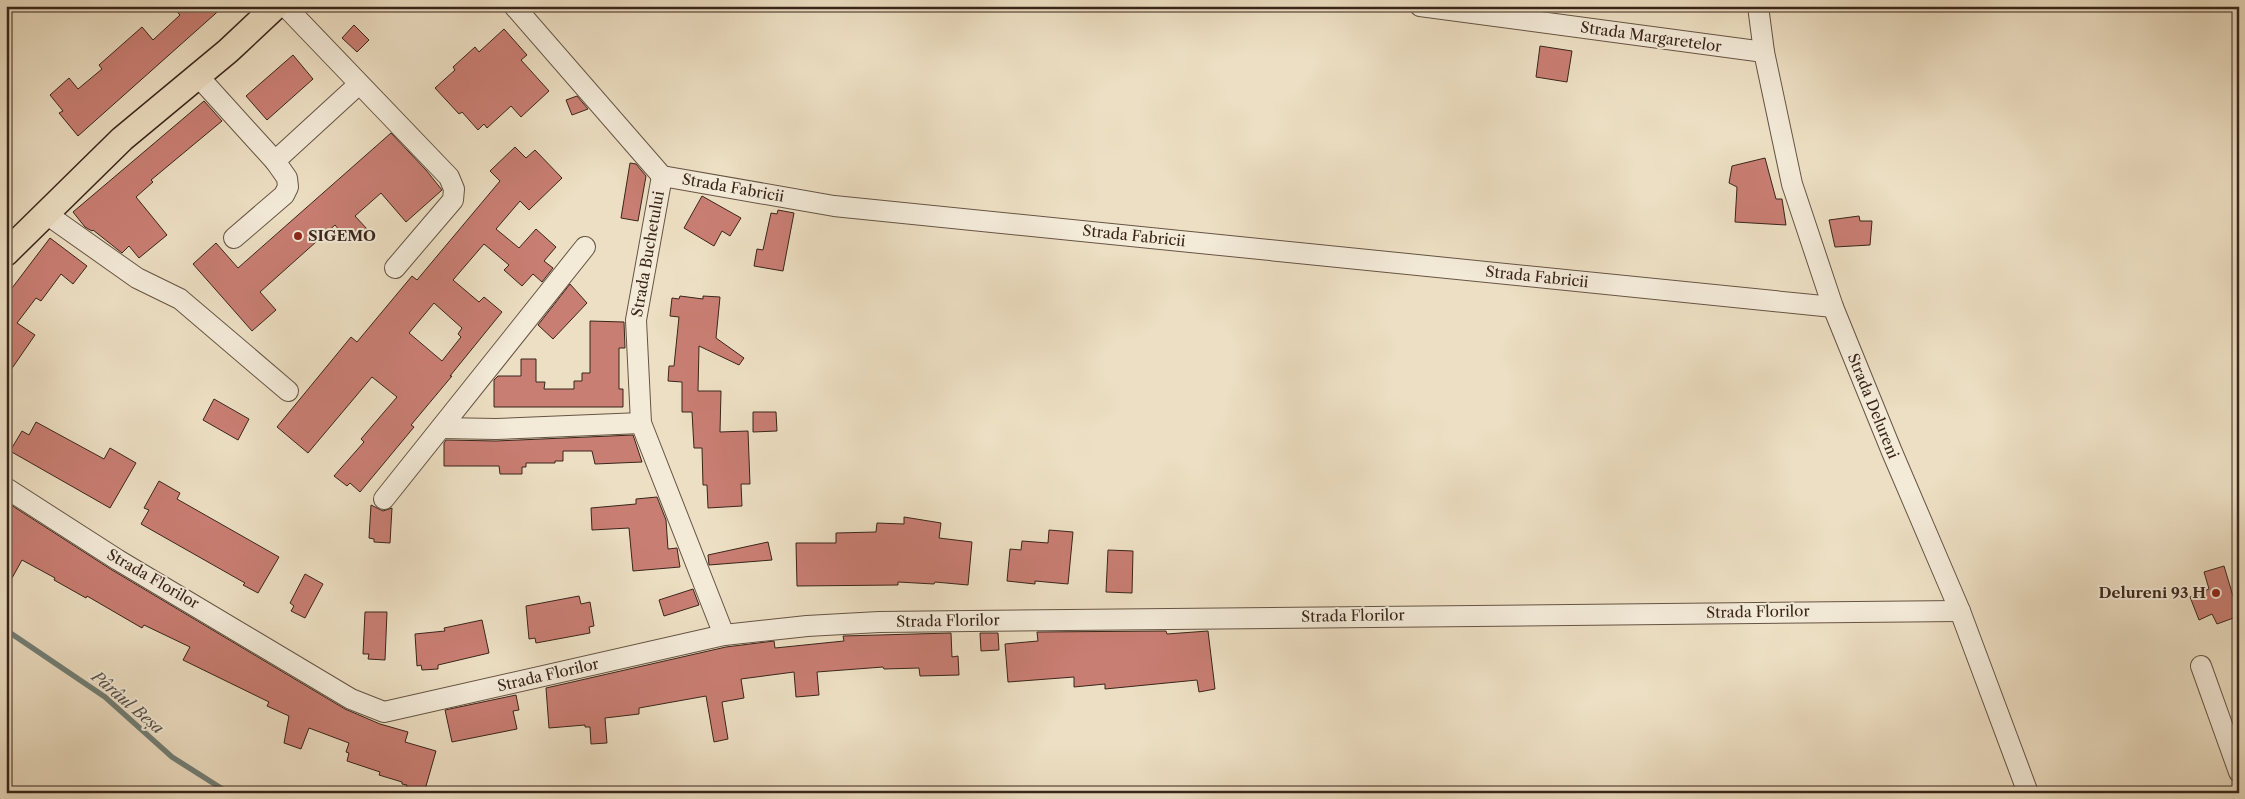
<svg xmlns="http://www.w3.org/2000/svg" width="2245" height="799" font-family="'Libre Caslon Text',serif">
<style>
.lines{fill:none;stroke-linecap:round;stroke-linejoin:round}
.stream{stroke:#738078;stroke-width:5.5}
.building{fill:#c97e73;stroke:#39251a;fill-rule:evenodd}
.minor-casing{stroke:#665444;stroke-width:22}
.major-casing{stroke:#39251a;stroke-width:28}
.minor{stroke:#f3ead8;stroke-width:20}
.major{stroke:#eddfc3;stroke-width:25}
.poi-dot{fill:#8f2418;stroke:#f3ead8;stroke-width:2}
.labels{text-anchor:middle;stroke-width:4;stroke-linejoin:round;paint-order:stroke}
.street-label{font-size:15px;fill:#39251a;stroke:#f3ead8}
.poi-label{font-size:15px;font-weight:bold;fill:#39251a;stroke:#f3ead8;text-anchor:start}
.water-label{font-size:16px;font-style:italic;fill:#565249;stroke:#f3ead8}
</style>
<rect width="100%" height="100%" fill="#eddfc3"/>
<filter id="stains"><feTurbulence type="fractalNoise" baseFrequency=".004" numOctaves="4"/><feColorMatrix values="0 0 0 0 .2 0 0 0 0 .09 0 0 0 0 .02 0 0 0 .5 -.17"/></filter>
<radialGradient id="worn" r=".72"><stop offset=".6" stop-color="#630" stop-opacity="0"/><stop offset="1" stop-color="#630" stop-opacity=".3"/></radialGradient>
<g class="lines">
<path class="stream" d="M 6,630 L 105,697 L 172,757 L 224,790 L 232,793"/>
</g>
<g class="building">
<path d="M 172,6 L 224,6 L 78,136 L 59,113 L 63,111 L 50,95 L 69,78 L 78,89 L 102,69 L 99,65 L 142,27 L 153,40 L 180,15 Z"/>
<path d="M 354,25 L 369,40 L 357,52 L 342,38 Z"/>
<path d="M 504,29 L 527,55 L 521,60 L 549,91 L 521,117 L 511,106 L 487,128 L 484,124 L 478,130 L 462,112 L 459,114 L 435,88 L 455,70 L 453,67 L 475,47 L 479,52 Z"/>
<path d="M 1540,46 L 1572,51 L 1567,82 L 1536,77 Z"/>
<path d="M 293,55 L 313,79 L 267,120 L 246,96 Z"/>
<path d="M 577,96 L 588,109 L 572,115 L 566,100 Z"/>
<path d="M 204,101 L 222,121 L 151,180 L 153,182 L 136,197 L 167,235 L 139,258 L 129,246 L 122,253 L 93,230 L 92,231 L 85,227 L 73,212 Z"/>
<path d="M 391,133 L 426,170 L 442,190 L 406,222 L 381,193 L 355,216 L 367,229 L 350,243 L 335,225 L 260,292 L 276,310 L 252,331 L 193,264 L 216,243 L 238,268 Z"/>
<path d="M 515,147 L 526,158 L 535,150 L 562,178 L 529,210 L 520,201 L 496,229 L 519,248 L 536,229 L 556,247 L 544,261 L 553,268 L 542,282 L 533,274 L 522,286 L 504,270 L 509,265 L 484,244 L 453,280 L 479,302 L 484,297 L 502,312 L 450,376 L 452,376 L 411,425 L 414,427 L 360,492 L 350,483 L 347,486 L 334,476 L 364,442 L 361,439 L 397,397 L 372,377 L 308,453 L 277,427 L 351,337 L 357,342 L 412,276 L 417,280 L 500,181 L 490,171 ZM 434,303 L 462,328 L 458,334 L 461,337 L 442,361 L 409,333 Z"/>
<path d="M 1765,158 L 1776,199 L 1782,199 L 1786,225 L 1735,222 L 1737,187 L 1729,183 L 1732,166 Z"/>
<path d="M 630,163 L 636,164 L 646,176 L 638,221 L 621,218 Z"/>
<path d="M 702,196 L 741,218 L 730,236 L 722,231 L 714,246 L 684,228 Z"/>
<path d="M 778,210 L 794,213 L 783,271 L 754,266 L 757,249 L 763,250 L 771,213 L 777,214 Z"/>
<path d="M 1859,216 L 1860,221 L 1872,221 L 1870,245 L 1835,247 L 1829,220 Z"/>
<path d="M 50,238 L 87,266 L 73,284 L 61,274 L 41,301 L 36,298 L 17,323 L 35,335 L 6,377 L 6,296 Z"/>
<path d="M 570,284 L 587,303 L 553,339 L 538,325 Z"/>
<path d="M 680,296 L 703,299 L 703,296 L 720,297 L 716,338 L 744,358 L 739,365 L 699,346 L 698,391 L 721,391 L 720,432 L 748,431 L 750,484 L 741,484 L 742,506 L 708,508 L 707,485 L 703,485 L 702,448 L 694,448 L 692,412 L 682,412 L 682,382 L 668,381 L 669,366 L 674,366 L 679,317 L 670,316 L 672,298 L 679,299 Z"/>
<path d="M 590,321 L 624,322 L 625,348 L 619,348 L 619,389 L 623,389 L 623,407 L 494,407 L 494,380 L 498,376 L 521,376 L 521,359 L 536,359 L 536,382 L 545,382 L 544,389 L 574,389 L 574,381 L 582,381 L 582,373 L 590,373 Z"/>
<path d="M 214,399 L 249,419 L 238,440 L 203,420 Z"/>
<path d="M 753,412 L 776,412 L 777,431 L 753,432 Z"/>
<path d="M 36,422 L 104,459 L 110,448 L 136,463 L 110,508 L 10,451 L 22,431 L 29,435 Z"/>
<path d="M 633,435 L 642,462 L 595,464 L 592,451 L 563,451 L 563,461 L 555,461 L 555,463 L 526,463 L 526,467 L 522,467 L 522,474 L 500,474 L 499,466 L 444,466 L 444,443 L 446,440 L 496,441 Z"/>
<path d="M 159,481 L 180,493 L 177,499 L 279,557 L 258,593 L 243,585 L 245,583 L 141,524 L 149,510 L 144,508 Z"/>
<path d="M 657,497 L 666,520 L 668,549 L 677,548 L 680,567 L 633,571 L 629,528 L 592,530 L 591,508 L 636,504 L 636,499 Z"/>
<path d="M 11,505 L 112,570 L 345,709 L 380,724 L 408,732 L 405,742 L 436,751 L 424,793 L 405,790 L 407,785 L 402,784 L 402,782 L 379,775 L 380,772 L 347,761 L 349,753 L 346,752 L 349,743 L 309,728 L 301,749 L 284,743 L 289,716 L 267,706 L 269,702 L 183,660 L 190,647 L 144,625 L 142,628 L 87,596 L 86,598 L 54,580 L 55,578 L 22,560 L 6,589 L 6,513 Z"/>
<path d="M 371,505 L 383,511 L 392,508 L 390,543 L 374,542 L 374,539 L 369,538 Z"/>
<path d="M 904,517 L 941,523 L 939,538 L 972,542 L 968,585 L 935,582 L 934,584 L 898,582 L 898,585 L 797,586 L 796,543 L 836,543 L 836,533 L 876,532 L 877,523 L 904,524 Z"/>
<path d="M 1049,530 L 1073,532 L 1068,584 L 1035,581 L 1035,584 L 1007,581 L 1010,549 L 1021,550 L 1022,541 L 1048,543 Z"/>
<path d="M 768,542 L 772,560 L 709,565 L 708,555 Z"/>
<path d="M 1108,550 L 1133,551 L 1132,593 L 1106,592 Z"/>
<path d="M 2224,566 L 2239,616 L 2217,624 L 2212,614 L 2199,620 L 2190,597 L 2209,589 L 2204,572 Z"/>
<path d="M 305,574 L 323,584 L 305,618 L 291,611 L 294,606 L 290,603 Z"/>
<path d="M 693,589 L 699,605 L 664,616 L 659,600 Z"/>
<path d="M 579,596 L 581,604 L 590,602 L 594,626 L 589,627 L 590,633 L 536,643 L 535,638 L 529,639 L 526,606 Z"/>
<path d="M 365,612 L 387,612 L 385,660 L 368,659 L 369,654 L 363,654 Z"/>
<path d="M 482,620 L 489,653 L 438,665 L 438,669 L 422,670 L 421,665 L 417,666 L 415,634 L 445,631 L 444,628 Z"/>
<path d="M 1166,631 L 1167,634 L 1208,631 L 1215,689 L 1199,692 L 1197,680 L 1105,689 L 1105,684 L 1074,687 L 1074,677 L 1008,682 L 1005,644 L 1038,641 L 1037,632 Z"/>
<path d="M 951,633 L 952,657 L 958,656 L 959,675 L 920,676 L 919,668 L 884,669 L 883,667 L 817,672 L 819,695 L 796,697 L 794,672 L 741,679 L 744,698 L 722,702 L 728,739 L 714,742 L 706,696 L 639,708 L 639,714 L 605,718 L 607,743 L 591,744 L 590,727 L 585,727 L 585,725 L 549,728 L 546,688 L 726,647 L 774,641 L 775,648 L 844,641 L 843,636 Z"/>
<path d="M 980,633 L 998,633 L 999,650 L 981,651 Z"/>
<path d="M 516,695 L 519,710 L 513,711 L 517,729 L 452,742 L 445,710 Z"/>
</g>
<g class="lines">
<defs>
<g id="minor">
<path d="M 285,6 L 449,177 L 454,189 L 453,200 L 395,268"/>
<path d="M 514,6 L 662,176 L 834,206 L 1833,307"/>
<path d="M 1420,6 L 1764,52"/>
<path d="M 1758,6 L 1764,52 L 1792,184 L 1833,307 L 1892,452 L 1960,611 L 2028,793"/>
<path d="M 197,75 L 275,161 L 287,178 L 288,187 L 284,195 L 234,238"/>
<path d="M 275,161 L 359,84"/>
<path d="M 662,176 L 636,320 L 641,423 L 724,635"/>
<path d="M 45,213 L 137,278 L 180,299 L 288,391"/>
<path d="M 441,428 L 496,429 L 641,423"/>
<path d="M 6,488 L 118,560 L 351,699 L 384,712 L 724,635 L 807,626 L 879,622 L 1960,611"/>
<path d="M 384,499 L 585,247"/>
<path d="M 2201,666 L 2239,772"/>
</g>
<path id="major" d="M 6,253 L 122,139 L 228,51 L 276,6"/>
</defs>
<use href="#minor" class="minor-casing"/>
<use href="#major" class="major-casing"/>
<use href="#minor" class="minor"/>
<use href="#major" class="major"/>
</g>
<g class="poi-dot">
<circle cx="298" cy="236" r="5"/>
<circle cx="2216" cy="593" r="5"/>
</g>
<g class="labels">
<g class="street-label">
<text transform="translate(1651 37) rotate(8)" y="5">Strada Margaretelor</text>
<text transform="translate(733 188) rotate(10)" y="5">Strada Fabricii</text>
<text transform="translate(1134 236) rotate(6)" y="5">Strada Fabricii</text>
<text transform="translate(648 254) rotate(-80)" y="5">Strada Buchetului</text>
<text transform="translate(1537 277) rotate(6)" y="5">Strada Fabricii</text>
<text transform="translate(1873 406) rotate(68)" y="5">Strada Delureni</text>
<text transform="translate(153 579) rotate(30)" y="5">Strada Florilor</text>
<text transform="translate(1758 612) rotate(-1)" y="5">Strada Florilor</text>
<text transform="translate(1353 616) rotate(-1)" y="5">Strada Florilor</text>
<text transform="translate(948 621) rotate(-1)" y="5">Strada Florilor</text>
<text transform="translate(548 675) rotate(-13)" y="5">Strada Florilor</text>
</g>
<g class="poi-label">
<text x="308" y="241">SIGEMO</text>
<text x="2206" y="598" text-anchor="end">Delureni 93 H</text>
</g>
<g class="water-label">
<text transform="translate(128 702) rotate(40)" y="6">Pârâul Beșa</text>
</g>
</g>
<rect width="2245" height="799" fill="none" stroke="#eddfc3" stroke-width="25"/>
<rect x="8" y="8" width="2230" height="784" fill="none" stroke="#39251a" stroke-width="2.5"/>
<rect x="12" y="12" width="2220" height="774" fill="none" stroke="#39251a"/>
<rect width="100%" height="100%" filter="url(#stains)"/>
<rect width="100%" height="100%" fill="url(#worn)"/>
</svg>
